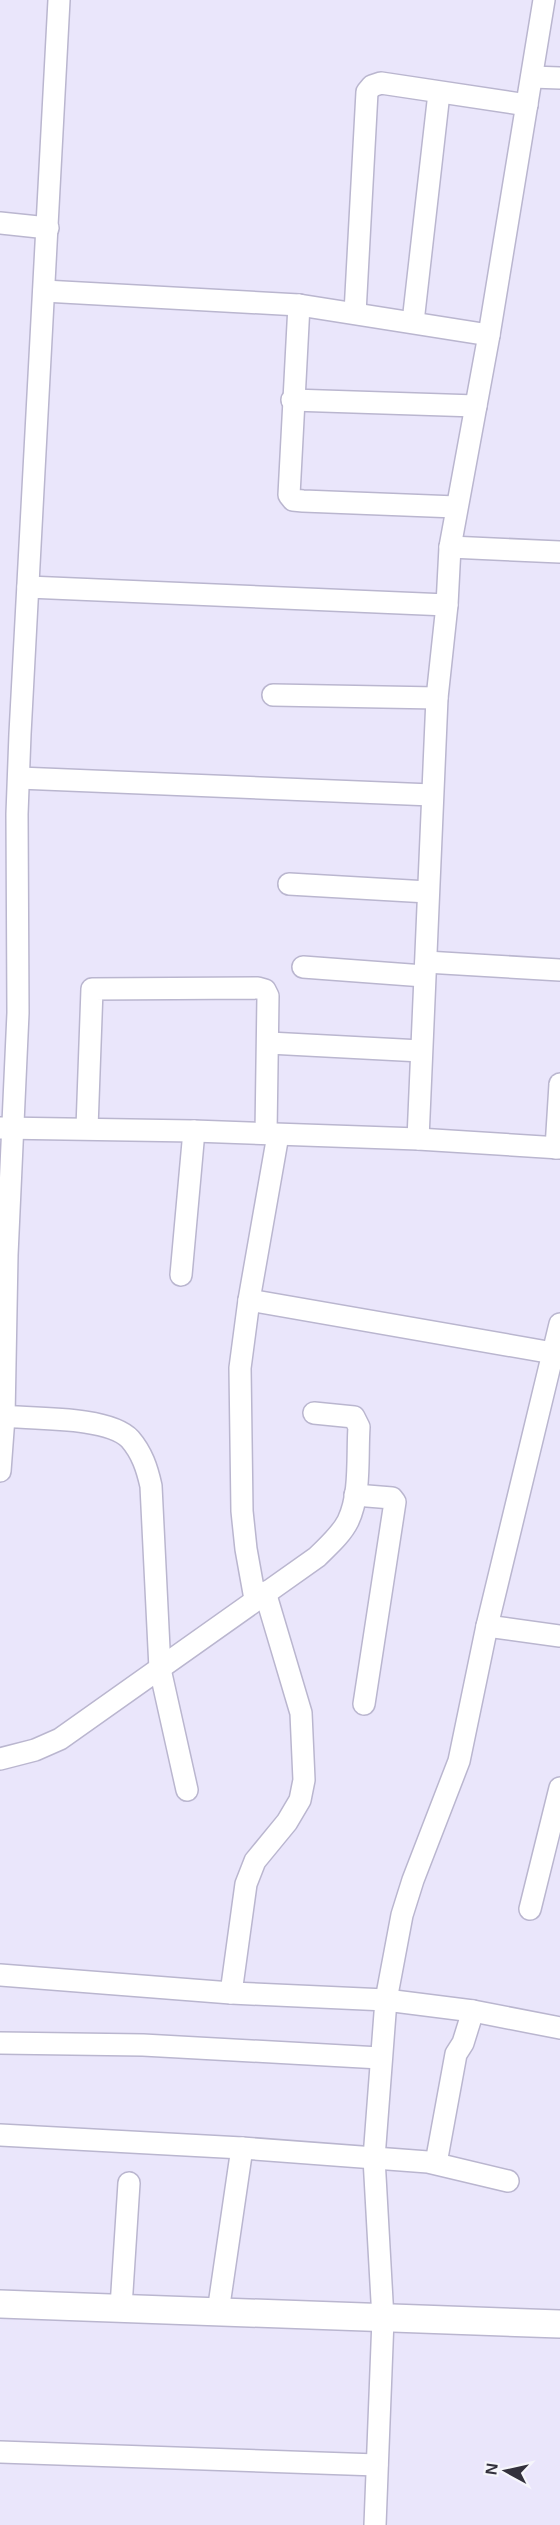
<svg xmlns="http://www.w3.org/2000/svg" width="560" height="2525" font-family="Arial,sans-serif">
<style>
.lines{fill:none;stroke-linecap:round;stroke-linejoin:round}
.minor-casing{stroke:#bab6cf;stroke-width:24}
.tertiary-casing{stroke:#bab6cf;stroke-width:30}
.minor{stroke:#fff;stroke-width:21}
.tertiary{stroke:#fff;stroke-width:27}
</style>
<rect width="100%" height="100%" fill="#eae6fb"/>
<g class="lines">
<defs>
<g id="minor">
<path d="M 532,77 L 560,78"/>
<path d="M 0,223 L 48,228"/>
<path d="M 44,291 L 299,305 L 489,335"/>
<path d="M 299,305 L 289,495 L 293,500 L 303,501 L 456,507"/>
<path d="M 355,313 L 367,92 L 372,86 L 381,83 L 527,105"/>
<path d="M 413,322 L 439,93"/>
<path d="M 292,400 L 476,406"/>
<path d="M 450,547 L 560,552"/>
<path d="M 28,587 L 447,605"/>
<path d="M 273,695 L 437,698"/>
<path d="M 19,778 L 432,795"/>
<path d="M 289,884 L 428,892"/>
<path d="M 426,962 L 560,970"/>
<path d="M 303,967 L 424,976"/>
<path d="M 269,1043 L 421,1051"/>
<path d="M 1,1128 L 194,1131 L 418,1139 L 560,1148"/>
<path d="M 87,1128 L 92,989 L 258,988 L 265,990 L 268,996 L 266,1133"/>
<path d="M 418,1139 L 437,698 L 447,605 L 450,547 L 489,335 L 544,0"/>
<path d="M 556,1148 L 560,1084"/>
<path d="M 181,1275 L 194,1131"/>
<path d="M 249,1300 L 553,1353"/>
<path d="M 0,1416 C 32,1419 109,1416 130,1439 C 142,1453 147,1468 151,1486 L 160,1669 L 187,1790"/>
<path d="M 0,1471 L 4,1417 L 7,1255 L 18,1013 L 17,814 L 20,734 L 59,0"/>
<path d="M 355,1495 L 392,1498 L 395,1502 L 364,1704"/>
<path d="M 255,1599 L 246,1549 L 242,1511 L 240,1368 L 249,1300 L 278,1135"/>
<path d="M 487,1626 L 560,1636"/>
<path d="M 0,1759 L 35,1750 L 60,1739 L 317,1557 C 328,1546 341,1535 348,1521 C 361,1494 357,1456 359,1427 L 354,1417 L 314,1413"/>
<path d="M 530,1909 L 560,1788"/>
<path d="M 0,1975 L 231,1993 L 386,2000 L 473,2011 L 560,2028"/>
<path d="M 231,1993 L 246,1884 L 255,1861 L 287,1822 L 300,1800 L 304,1780 L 301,1713 L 265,1592"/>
<path d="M 0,2043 L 143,2045 L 380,2058"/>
<path d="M 0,2135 L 242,2148 L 428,2162 L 508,2181"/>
<path d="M 436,2163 L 456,2054 L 463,2043 L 473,2011"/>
<path d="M 121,2307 L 129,2183"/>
<path d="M 218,2312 L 242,2148"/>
<path d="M 0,2452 L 377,2465"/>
<path d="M 375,2525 L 383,2319 L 374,2158 L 386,2000 L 402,1915 L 413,1880 L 459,1761 L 487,1626 L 560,1324"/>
</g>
<path id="tertiary" d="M 0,2304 L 560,2324"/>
</defs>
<use href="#minor" class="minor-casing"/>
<use href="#tertiary" class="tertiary-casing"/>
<use href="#minor" class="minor"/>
<use href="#tertiary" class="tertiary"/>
</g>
<g transform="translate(506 2471) rotate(278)" stroke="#f6f6fb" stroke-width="4.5" paint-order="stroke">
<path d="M0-4.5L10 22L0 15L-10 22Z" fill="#33313c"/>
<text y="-9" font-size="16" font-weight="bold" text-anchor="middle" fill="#33313c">N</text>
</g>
</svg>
